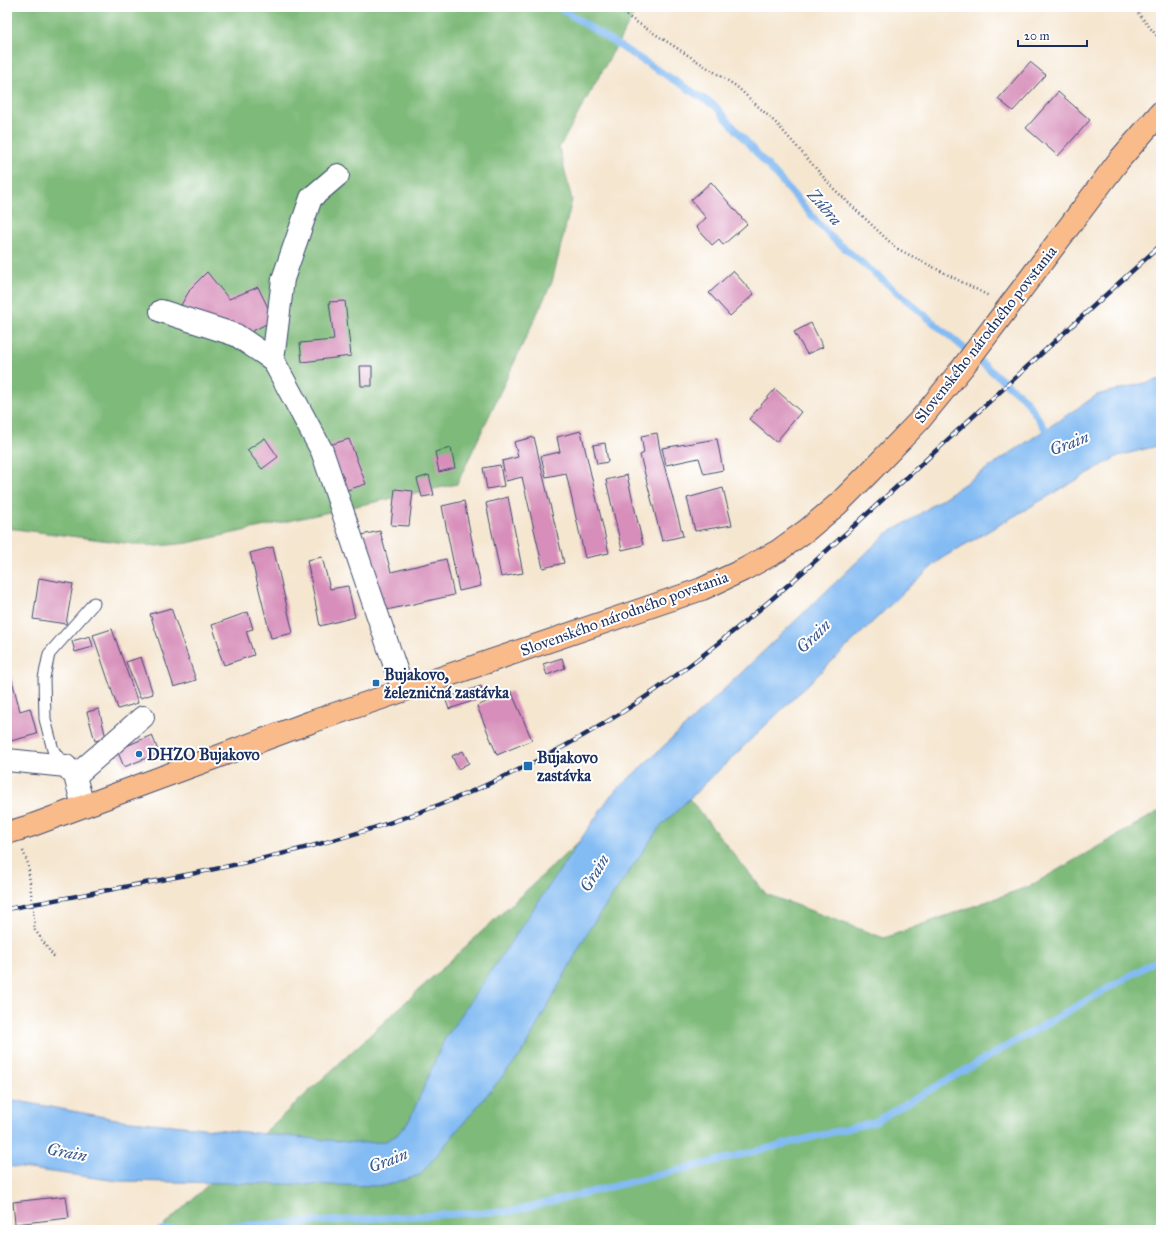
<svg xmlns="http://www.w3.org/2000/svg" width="1168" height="1237" font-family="'IM FELL Great Primer',serif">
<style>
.forest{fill:#7eba79;stroke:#4c746c}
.water{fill:#83bbf3;stroke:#4f75a8}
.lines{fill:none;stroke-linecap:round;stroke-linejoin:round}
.stream{stroke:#83bbf3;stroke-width:7}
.building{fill:#d78eba}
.lane-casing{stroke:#3c4a6f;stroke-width:13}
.street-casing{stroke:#3c4a6f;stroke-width:24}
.primary-casing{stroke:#3c4a6f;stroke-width:24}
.path{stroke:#3c4a6f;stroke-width:2.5;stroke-dasharray:1 3;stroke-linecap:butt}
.lane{stroke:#fff;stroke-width:11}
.street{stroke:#fff;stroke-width:22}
.primary{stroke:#fabb8b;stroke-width:22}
.rail-casing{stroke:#1b2f5e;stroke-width:4.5}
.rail{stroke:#fff;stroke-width:3;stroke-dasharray:9;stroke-linecap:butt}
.poi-dot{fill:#1f6fb2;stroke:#fff;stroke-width:1.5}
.labels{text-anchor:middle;stroke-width:4;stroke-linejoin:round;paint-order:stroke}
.street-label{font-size:16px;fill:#1b2f5e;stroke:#fff}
.poi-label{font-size:16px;font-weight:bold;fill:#1b2f5e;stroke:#fff;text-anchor:start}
.water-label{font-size:17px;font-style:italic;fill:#3a598b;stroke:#fff}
</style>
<rect width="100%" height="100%" fill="#fff"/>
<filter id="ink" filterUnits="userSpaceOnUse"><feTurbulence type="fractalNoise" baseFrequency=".025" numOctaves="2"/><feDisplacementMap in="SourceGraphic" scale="8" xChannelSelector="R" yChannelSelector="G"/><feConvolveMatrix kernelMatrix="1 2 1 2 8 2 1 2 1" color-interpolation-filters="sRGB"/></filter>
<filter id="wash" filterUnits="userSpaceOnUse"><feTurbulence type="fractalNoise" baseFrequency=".012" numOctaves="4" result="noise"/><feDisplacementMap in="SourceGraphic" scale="16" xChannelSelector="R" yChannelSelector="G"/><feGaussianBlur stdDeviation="0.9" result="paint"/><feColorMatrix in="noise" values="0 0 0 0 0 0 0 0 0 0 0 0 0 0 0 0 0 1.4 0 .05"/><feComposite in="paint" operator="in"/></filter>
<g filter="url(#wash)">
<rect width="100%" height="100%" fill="#f5e6d0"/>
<g class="forest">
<path d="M 7,7 L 638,7 L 559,148 L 572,200 L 552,282 L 457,484 L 188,543 L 158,546 L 133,544 L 7,528 Z"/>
<path d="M 662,765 L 766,894 L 884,938 L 1030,886 L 1161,810 L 1161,1230 L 159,1230 Z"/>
</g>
<path class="water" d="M 1161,379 L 1161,445 L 1118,456 L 942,558 L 911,585 L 659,828 L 590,928 L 522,1053 L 420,1175 L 384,1186 L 118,1181 L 7,1166 L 7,1099 L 121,1120 L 358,1143 L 384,1142 L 397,1135 L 410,1119 L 444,1040 L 611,795 L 693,719 L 886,534 L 909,521 L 1097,395 Z"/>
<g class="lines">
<g class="stream">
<path d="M 558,7 L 715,106 L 830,236 L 1026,400 L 1050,436"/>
<path d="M 161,1230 L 513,1211 L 874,1122 L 1161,958"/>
</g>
</g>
<g id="blocks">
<g class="building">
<path d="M 1030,62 L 1046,75 L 1013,111 L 998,99 Z"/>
<path d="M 1058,92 L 1090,120 L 1058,156 L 1026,128 Z"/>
<path d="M 711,182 L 747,224 L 723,245 L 719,239 L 712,245 L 696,227 L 706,218 L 691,200 Z"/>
<path d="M 733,271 L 754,294 L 730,316 L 709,293 Z"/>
<path d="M 207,272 L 215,282 L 229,299 L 258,287 L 274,320 L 245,335 L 192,312 L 181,305 L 191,288 Z"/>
<path d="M 345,301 L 351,356 L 302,362 L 300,343 L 334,340 L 329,302 Z"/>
<path d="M 811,323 L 823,347 L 807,354 L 794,332 Z"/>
<path d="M 360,366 L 372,366 L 372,386 L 361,386 Z"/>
<path d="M 775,389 L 801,412 L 776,442 L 749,419 Z"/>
<path d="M 581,431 L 609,553 L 585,558 L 566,473 L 546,477 L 541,456 L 560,452 L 557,437 Z"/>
<path d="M 657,433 L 660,450 L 683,536 L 662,541 L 640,455 L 644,453 L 641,436 Z"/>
<path d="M 534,437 L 564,563 L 543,568 L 522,477 L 506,481 L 502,461 L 518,457 L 514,442 Z"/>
<path d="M 265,438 L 278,457 L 262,469 L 247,450 Z"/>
<path d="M 349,439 L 366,484 L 344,491 L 329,445 Z"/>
<path d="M 717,439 L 723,470 L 704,474 L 699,458 L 666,465 L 662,448 Z"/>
<path d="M 605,443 L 608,462 L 597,464 L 593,445 Z"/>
<path d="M 451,448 L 455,468 L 439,472 L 435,452 Z"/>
<path d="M 500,465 L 504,486 L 487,489 L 483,468 Z"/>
<path d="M 429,475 L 434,495 L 422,497 L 417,479 Z"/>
<path d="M 627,475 L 643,545 L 622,550 L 606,480 Z"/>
<path d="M 723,488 L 732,525 L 695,531 L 687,498 Z"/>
<path d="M 395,489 L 413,491 L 409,526 L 391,525 Z"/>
<path d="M 508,497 L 523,573 L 501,577 L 486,503 Z"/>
<path d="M 464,501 L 481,586 L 459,591 L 442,506 Z"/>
<path d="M 380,531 L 391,572 L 446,559 L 454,595 L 382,611 L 357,536 Z"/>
<path d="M 273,547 L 293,633 L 271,638 L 250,553 Z"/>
<path d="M 322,557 L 330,589 L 348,586 L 355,617 L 320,626 L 307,560 Z"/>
<path d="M 39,578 L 73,584 L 66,624 L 33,619 Z"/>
<path d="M 171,608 L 196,680 L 174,687 L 150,614 Z"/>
<path d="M 248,612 L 253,629 L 246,631 L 254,655 L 224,665 L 218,649 L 220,649 L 212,625 Z"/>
<path d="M 112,629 L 138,703 L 118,709 L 93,635 Z"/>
<path d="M 90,636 L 93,647 L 75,652 L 72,641 Z"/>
<path d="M 141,657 L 153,694 L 140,698 L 126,662 Z"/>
<path d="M 562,658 L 565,668 L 547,675 L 543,664 Z"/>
<path d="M 7,661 L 20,711 L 30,708 L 37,734 L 7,742 Z"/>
<path d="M 481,686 L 485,697 L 449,709 L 445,698 Z"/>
<path d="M 511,691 L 532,740 L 497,755 L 477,706 Z"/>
<path d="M 99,709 L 106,738 L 95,741 L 87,712 Z"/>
<path d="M 152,735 L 159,753 L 124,767 L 117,750 Z"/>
<path d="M 463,751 L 469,763 L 458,769 L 452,756 Z"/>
<path d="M 66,1196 L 69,1218 L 15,1224 L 13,1202 Z"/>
</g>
</g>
</g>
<g filter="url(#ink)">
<use href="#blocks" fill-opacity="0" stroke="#3c4a6f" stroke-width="1"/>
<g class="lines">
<defs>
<path id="lane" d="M 65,766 L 53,750 L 45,719 L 44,678 L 49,654 L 94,603"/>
<g id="street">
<path d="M 161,311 L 236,335 L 273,360 L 322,451 L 403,690"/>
<path d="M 273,360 L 283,279 L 311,198 L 338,175"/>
<path d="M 7,760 L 66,766 L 75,776 L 83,806"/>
<path d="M 75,776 L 143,717"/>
</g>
<path id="primary" d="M 7,833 L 30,826 L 311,722 L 702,589 L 743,570 L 778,551 L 807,530 L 838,504 L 867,475 L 919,421 L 963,367 L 1120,159 L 1161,112"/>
</defs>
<use href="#lane" class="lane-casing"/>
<use href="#street" class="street-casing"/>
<use href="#primary" class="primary-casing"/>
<g class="path">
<path d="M 613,7 L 736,86 L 777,124 L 834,189 L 896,248 L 989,296"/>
<path d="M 1133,7 L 1161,41"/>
<path d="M 623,13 L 625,7"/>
<path d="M 23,851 L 28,864 L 35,930 L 54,957"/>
</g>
<use href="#lane" class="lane"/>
<use href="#street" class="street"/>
<use href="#primary" class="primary"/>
<defs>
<path id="rail" d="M 7,909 C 168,878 334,854 484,786 C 551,756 615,720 674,677 C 755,618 829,549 903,481 C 989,402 1074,323 1161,245"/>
</defs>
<use href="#rail" class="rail-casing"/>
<use href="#rail" class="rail"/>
</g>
</g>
<g class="poi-dot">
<rect x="372" y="679" width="8" height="8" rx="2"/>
<circle cx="139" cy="754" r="4"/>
<rect x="523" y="761" width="10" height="10" rx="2"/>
</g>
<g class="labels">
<g class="street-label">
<text transform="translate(985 334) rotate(-52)" y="6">Slovenského národného povstania</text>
<text transform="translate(624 613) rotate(-20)" y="6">Slovenského národného povstania</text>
</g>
<g class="poi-label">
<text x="384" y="680">Bujakovo,<tspan x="384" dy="18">železničná zastávka</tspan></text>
<text x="147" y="760">DHZO Bujakovo</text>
<text x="537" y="763">Bujakovo<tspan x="537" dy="18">zastávka</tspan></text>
</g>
<g class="water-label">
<text transform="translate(825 207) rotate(48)" y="6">Zúbra</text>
<text transform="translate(1069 443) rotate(-21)" y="6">Grain</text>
<text transform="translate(813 636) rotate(-44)" y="6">Grain</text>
<text transform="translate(594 873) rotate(-58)" y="6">Grain</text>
<text transform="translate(67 1152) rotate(11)" y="6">Grain</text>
<text transform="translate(388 1160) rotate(-21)" y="6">Grain</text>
</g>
</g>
<rect width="1168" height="1237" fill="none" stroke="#fff" stroke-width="24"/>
<path d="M1018 40v6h69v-6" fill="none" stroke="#1b2f5e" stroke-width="2"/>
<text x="1024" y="40" font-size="12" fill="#1b2f5e" stroke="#ffffff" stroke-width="3" paint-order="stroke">20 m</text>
</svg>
